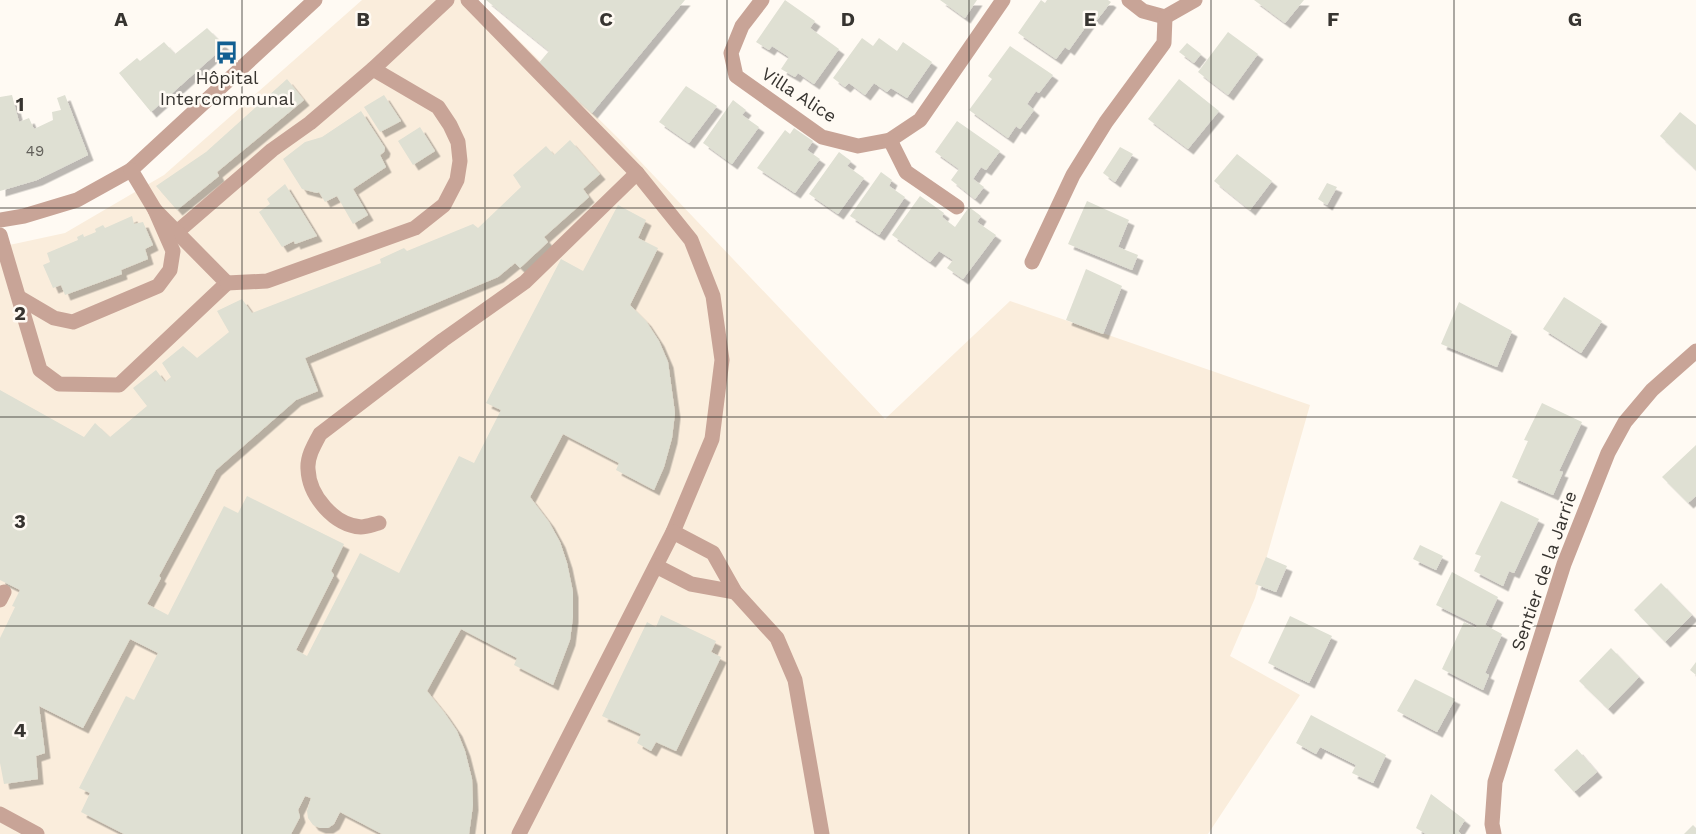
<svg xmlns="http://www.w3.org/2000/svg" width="1696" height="834" font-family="'Work Sans',sans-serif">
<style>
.built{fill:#faeddc}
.building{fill:#dfe0d3;filter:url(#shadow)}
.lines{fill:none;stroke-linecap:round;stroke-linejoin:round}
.minor{stroke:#c8a497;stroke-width:15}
.grid{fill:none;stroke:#373430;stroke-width:1.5;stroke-opacity:0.55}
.labels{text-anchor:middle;stroke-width:5;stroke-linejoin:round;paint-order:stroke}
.number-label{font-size:15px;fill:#615f59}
.poi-label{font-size:18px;fill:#373430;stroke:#fffaf3}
.street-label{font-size:18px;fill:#373430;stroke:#fffaf3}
.grid-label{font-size:20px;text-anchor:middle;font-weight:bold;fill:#373430;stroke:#fffaf3;stroke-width:5;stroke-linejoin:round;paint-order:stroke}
</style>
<defs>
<filter id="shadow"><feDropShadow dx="5.5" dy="5.5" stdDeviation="0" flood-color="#0004"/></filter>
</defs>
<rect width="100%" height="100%" fill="#fffaf3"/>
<path class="built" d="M 362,0 L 478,0 L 619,139 L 885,419 L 1010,301 L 1310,405 L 1255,598 L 1230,656 L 1300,695 L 1208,834 L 0,834 L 0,247 L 65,233 L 164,175 Z"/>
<g class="building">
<path d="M 486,0 L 685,0 L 592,113 L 538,64 L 549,51 Z"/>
<path d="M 785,0 L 815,21 L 810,28 L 839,49 L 814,84 L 798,73 L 795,77 L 781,69 L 789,57 L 772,46 L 769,50 L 756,42 Z"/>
<path d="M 940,0 L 977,0 L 965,18 Z"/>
<path d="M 1041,0 L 1045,3 L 1047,0 L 1108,0 L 1111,2 L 1097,20 L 1092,18 L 1069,50 L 1065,47 L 1056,59 L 1018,33 Z"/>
<path d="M 1254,0 L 1304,0 L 1285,23 Z"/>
<path d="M 207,28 L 225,46 L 151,112 L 119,73 L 137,58 L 140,61 L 164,42 L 175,54 Z"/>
<path d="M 1228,32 L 1258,54 L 1228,95 L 1198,72 Z"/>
<path d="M 862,38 L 873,46 L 879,38 L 897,51 L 903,42 L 932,62 L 907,98 L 891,88 L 887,92 L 874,83 L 865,95 L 849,83 L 845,87 L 833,78 Z"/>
<path d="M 1187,43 L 1201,54 L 1194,63 L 1179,52 Z"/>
<path d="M 1010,46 L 1053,75 L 1039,93 L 1036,91 L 1027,104 L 1034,110 L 1020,129 L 1016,126 L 1008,138 L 969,110 L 992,79 L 988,76 Z"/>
<path d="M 287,79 L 304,100 L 217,172 L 219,176 L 177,210 L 156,186 L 206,152 Z"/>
<path d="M 1179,79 L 1219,111 L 1188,149 L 1148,119 Z"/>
<path d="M 686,86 L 717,106 L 689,143 L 659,122 Z"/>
<path d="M 12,95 L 19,122 L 29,118 L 34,129 L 53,120 L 52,112 L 61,110 L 57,98 L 65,95 L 88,155 L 37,180 L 0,191 L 0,97 Z"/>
<path d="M 384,95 L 401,121 L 380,132 L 364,107 Z"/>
<path d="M 733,100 L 746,110 L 742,115 L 759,127 L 732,164 L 703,143 Z"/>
<path d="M 361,111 L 385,148 L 384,152 L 380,155 L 386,167 L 353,189 L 368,215 L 353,224 L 337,196 L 325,202 L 319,192 L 317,193 L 302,189 L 283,159 L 305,142 L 322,137 Z"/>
<path d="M 1680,112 L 1696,125 L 1696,170 L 1660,136 Z"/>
<path d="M 957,121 L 1000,151 L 986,170 L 981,167 L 973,179 L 984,187 L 975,199 L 951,180 L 959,169 L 935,152 Z"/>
<path d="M 420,127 L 435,151 L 413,165 L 398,141 Z"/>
<path d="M 794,128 L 813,141 L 807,150 L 820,159 L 795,193 L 757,168 L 785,130 L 790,134 Z"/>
<path d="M 570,140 L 600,174 L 583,189 L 589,197 L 544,237 L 548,242 L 520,268 L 515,263 L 498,277 L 305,358 L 318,391 L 296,400 L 216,470 L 159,576 L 161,578 L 147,604 L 168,615 L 224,506 L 238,513 L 247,496 L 344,544 L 331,571 L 334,575 L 296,650 L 307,656 L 360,553 L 399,573 L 459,456 L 474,463 L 501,410 L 486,403 L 561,259 L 583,271 L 618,205 L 646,220 L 638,238 L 658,248 L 630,305 L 646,321 L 659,341 L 668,362 L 675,413 L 672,438 L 664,467 L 654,490 L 616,470 L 619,463 L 563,434 L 530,497 L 549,522 L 560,542 L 567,563 L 573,592 L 573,617 L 570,640 L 553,685 L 514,665 L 517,658 L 461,629 L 427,691 L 444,712 L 457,731 L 465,751 L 472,779 L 473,805 L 469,834 L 382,834 L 340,812 L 334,824 L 328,828 L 320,828 L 313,825 L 308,818 L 307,811 L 311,798 L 305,796 L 298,810 L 300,817 L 291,834 L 124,834 L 81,812 L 90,793 L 79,788 L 126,696 L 134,700 L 158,653 L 130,639 L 83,728 L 39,706 L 45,753 L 36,756 L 38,779 L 4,784 L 0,763 L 0,638 L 15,607 L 12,606 L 20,590 L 0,580 L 0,390 L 84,437 L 95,423 L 110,437 L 147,406 L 133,388 L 156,370 L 165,382 L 171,377 L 162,363 L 183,346 L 197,358 L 229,332 L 217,311 L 242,299 L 252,313 L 381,263 L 380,259 L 404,248 L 407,251 L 473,224 L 478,228 L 521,187 L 513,175 L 546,146 L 554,155 Z"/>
<path d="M 1120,147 L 1133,154 L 1115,182 L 1103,173 Z"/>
<path d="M 839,152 L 851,161 L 847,166 L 864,178 L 838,214 L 809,194 Z"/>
<path d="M 1237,154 L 1272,181 L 1250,210 L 1214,181 Z"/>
<path d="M 881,172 L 892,180 L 889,186 L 905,197 L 879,235 L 850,216 Z"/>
<path d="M 1327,183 L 1337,187 L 1327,205 L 1318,199 Z"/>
<path d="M 285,184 L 317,236 L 295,244 L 294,241 L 282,247 L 259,212 L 270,204 L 267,199 Z"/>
<path d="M 920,196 L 944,213 L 942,217 L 955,227 L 969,207 L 981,216 L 977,222 L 996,235 L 963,279 L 947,268 L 953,260 L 939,251 L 930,262 L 892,235 Z"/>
<path d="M 1087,201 L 1129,220 L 1118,247 L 1138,255 L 1132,270 L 1068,244 Z"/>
<path d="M 132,216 L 134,224 L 143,222 L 153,245 L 145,249 L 148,259 L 121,270 L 122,274 L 65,295 L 61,285 L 53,288 L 43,265 L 50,262 L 47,253 L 78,240 L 77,237 L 83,234 L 84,237 L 96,232 L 95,229 L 103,225 L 105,228 Z"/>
<path d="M 1086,269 L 1122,286 L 1103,334 L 1066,320 Z"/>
<path d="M 1564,297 L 1602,321 L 1581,353 L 1543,329 Z"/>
<path d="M 1459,302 L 1512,331 L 1497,367 L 1441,344 Z"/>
<path d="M 1542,403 L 1582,422 L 1559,471 L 1563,472 L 1553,495 L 1512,477 L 1528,441 L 1524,440 Z"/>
<path d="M 1696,445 L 1696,496 L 1688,503 L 1662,477 Z"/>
<path d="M 1501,501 L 1539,519 L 1514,573 L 1509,571 L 1503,586 L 1474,571 L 1481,556 L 1475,554 Z"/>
<path d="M 1420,545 L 1443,556 L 1436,570 L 1413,559 Z"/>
<path d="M 1266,557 L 1287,566 L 1276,592 L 1255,584 Z"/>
<path d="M 1452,572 L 1498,597 L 1485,625 L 1502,634 L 1485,673 L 1489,675 L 1483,690 L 1442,669 L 1464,622 L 1476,628 L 1477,625 L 1436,605 Z"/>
<path d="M 1661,583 L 1692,615 L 1665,642 L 1634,610 Z"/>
<path d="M 661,615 L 716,641 L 711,652 L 721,657 L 676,751 L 656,742 L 651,751 L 637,743 L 641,734 L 602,716 L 647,622 L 656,627 Z"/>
<path d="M 1290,616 L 1332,636 L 1309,683 L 1268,663 Z"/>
<path d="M 1611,648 L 1639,677 L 1608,709 L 1579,681 Z"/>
<path d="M 1696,662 L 1696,675 L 1690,670 Z"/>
<path d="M 1415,679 L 1455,699 L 1437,732 L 1397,711 Z"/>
<path d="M 1311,715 L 1386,755 L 1373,783 L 1352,773 L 1356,765 L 1320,747 L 1316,754 L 1296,743 Z"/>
<path d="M 1577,749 L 1597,772 L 1574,792 L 1554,770 Z"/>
<path d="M 1431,794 L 1465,820 L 1458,831 L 1461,834 L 1426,834 L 1416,828 Z"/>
<path d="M 1693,825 L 1696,828 L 1696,834 L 1684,834 Z"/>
</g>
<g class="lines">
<g class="minor">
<path d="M 468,0 L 637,173 L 691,240 L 713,296 L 722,360 L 712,439 L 673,532 L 519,834"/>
<path d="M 762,0 L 742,26 L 731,53 L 736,76 L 822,137 L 858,146 L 890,140 L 920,120 L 1003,0"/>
<path d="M 1129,0 L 1143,11 L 1165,17 L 1195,0"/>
<path d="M 890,140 L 906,172 L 957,207"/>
<path d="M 0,220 L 24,216 L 77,200 L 131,170 L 315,0"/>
<path d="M 177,232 L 272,150 L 310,123 L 373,69 L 447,0"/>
<path d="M 0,235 L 40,370 L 59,384 L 119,385 L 227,283 L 155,210"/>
<path d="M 1032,262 L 1073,175 L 1106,122 L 1164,43 L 1165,17"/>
<path d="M 227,283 L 267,281 L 415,228 L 444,205 L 457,180 L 460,161 L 458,142 L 450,125 L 438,107 L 373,69"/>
<path d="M 20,298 L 54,318 L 73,322 L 158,286 L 170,270 L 173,251 L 155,210 L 131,170"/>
<path d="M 379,523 C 374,524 367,527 361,527 C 334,525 309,496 308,469 C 307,457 314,445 320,434 L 443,340 L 525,282 L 637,173"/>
<path d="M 673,532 L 713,553 L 735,592 L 777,638 L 795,680 L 822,834"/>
<path d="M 656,566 L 691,584 L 735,592"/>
<path d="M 0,600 L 4,592"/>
<path d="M 0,814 L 37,834"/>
<path d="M 1494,834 L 1492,824 L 1495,782 L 1564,564 L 1608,453 L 1625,422 L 1652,390 L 1696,351"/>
</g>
</g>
<path class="grid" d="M 242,0 L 242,834M 485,0 L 485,834M 727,0 L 727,834M 969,0 L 969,834M 1211,0 L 1211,834M 1454,0 L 1454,834M 0,208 L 1696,208M 0,417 L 1696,417M 0,626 L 1696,626"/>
<defs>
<symbol id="bus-bare" viewBox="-9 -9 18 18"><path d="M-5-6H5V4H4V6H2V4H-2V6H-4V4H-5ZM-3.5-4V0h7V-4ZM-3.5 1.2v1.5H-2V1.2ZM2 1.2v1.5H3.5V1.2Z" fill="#125f92" stroke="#fffaf3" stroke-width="2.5" paint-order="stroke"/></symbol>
</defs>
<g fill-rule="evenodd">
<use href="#bus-bare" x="210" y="36" width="33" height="33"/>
</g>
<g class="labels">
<g class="number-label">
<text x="35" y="156">49</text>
</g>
<g class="poi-label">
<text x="227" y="84">Hôpital<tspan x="227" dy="21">Intercommunal</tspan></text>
</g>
<g class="street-label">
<text transform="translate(799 95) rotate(33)" y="6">Villa Alice</text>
<text transform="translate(1544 571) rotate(-71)" y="6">Sentier de la Jarrie</text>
</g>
</g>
<g class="grid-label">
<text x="121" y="26">A</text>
<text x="363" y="26">B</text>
<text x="606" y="26">C</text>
<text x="848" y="26">D</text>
<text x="1090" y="26">E</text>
<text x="1333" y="26">F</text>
<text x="1575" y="26">G</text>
<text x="20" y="111">1</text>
<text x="20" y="320">2</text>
<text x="20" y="528">3</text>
<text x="20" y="737">4</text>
</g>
</svg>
